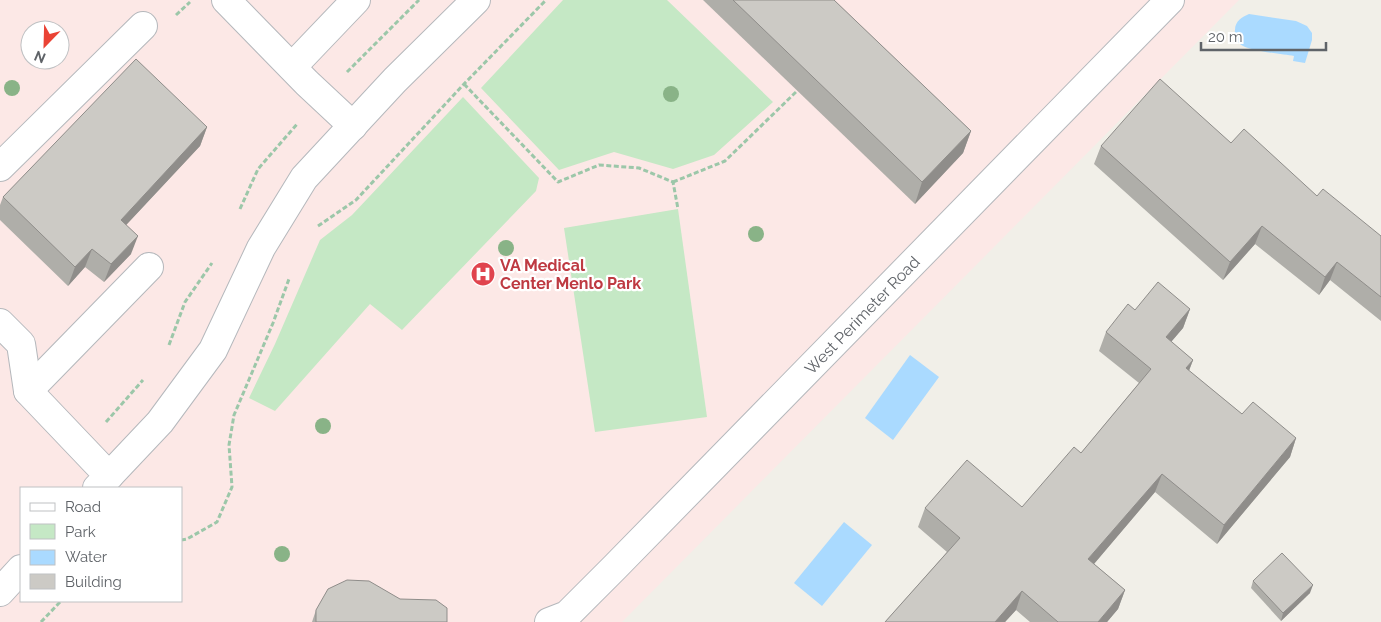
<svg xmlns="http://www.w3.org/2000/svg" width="1381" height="622" font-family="Raleway,sans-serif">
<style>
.medical{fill:#fce8e6;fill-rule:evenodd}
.green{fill:#c5e8c5}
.water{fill:#aadaff}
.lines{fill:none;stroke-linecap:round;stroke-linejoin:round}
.minor-casing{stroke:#b5b8bc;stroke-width:30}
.path{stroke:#9cc7a9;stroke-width:3;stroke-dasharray:5 2.5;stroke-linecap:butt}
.minor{stroke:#fff;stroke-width:28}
.tree{fill:#89b387}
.wall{fill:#afaea9}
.shaded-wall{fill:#8f8d8a}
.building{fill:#cccac5;stroke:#8f8d8a}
.labels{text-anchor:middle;stroke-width:4.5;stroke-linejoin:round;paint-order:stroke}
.health-label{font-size:16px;font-weight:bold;fill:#be3a42;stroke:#fff;text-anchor:start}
.street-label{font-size:16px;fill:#5f6368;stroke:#fff}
</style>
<rect width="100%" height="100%" fill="#f1efe8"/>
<path class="medical" d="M 0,0 L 1239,0 L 622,622 L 0,622 ZM 30,30 L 60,30 L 60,60 L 30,60 ZM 21,488 L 181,488 L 181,601 L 21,601 Z"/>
<g class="green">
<path d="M 563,0 L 667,0 L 773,102 L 714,155 L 673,169 L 614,152 L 559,170 L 481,88 Z"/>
<path d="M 463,97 L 539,178 L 536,191 L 402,330 L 370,304 L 275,411 L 249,398 L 275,344 L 320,240 L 352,215 Z"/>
<path d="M 678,209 L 707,417 L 595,432 L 564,228 Z"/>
</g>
<g class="water">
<path d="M 1249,14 L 1296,21 L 1307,26 L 1312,33 L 1312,40 L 1305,63 L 1293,61 L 1294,56 C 1282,54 1248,51 1240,44 C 1236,41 1234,35 1235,30 C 1235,21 1242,17 1249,14 Z"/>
<path d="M 910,355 L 939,377 L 893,440 L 865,418 Z"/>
<path d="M 844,522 L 872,545 L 822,606 L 794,583 Z"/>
</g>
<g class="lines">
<defs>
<g id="minor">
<path d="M 226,0 L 307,83 L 353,126"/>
<path d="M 292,67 L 356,0"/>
<path d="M 0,167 L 143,26"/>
<path d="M 0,323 L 21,344 L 28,391 L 109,476 L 97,488"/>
<path d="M 28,391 L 149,267"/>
<path d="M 109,476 L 160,422 L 213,350 L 261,248 L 304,178 L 395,80 L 476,0"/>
<path d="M 0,592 L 21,569"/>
<path d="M 549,622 L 567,615 L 615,567 L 1170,0"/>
</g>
</defs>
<use href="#minor" class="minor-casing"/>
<g class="path">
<path d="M 176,15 L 190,2"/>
<path d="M 347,72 L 419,0"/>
<path d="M 464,84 L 558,182 L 599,165 L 639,168 L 673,182 L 678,209"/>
<path d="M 673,182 L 725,161 L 797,91"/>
<path d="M 240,209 L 258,169 L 298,123"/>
<path d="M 318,226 L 356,200 L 464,84 L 546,0"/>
<path d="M 169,345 L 185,302 L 212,263"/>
<path d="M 106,422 L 143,380"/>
<path d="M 181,540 L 187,539 L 217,522 L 232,487 L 229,445 L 234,415 L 273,323 L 289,279"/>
<path d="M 41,622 L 61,601"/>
</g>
<use href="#minor" class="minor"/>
</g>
<g class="tree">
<circle cx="12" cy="88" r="8"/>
<circle cx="671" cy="94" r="8"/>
<circle cx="756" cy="234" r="8"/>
<circle cx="506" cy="248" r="8"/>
<circle cx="323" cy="426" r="8"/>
<circle cx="282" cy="554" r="8"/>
</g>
<g class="wall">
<path d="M 703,0 L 834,0 L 971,131 L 963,153 L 915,204 Z"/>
<path d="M 207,127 L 200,146 L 126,225 L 131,254 L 104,282 L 85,267 L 68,286 L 0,220 L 0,205 L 3,197 Z"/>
<path d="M 1231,143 L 1381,236 L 1381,321 L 1330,280 L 1319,295 L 1255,244 L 1223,280 L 1094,164 L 1101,146 Z"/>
<path d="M 1190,309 L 1183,328 L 1171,342 L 1193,360 L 1189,371 L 1242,414 L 1296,438 L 1290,457 L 1217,544 L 1155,492 L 1094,564 L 1125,590 L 1118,609 L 1107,622 L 1030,622 L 1016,610 L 1005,622 L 885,622 L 947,552 L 918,527 L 925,508 L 1022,507 L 1081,453 L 1139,383 L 1099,351 L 1106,332 L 1135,310 Z"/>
<path d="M 1253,581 L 1310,593 L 1281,621 L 1251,588 Z"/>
<path d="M 400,599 L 447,622 L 312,622 L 316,610 Z"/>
</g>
<g class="shaded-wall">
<path d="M 207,127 L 200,146 L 114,238 L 121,220 Z"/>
<path d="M 971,131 L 963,153 L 915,204 L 922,182 Z"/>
<path d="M 1262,226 L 1255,244 L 1223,280 L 1230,262 Z"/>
<path d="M 138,236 L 131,254 L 104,282 L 111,264 Z"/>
<path d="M 92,249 L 85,267 L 68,286 L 75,267 Z"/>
<path d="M 1337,262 L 1330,280 L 1319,295 L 1325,277 Z"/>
<path d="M 1190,309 L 1183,328 L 1159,356 L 1166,337 Z"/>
<path d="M 1193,360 L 1186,378 L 1186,368 Z"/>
<path d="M 1296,438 L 1290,457 L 1217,544 L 1224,525 Z"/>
<path d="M 1162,474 L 1155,492 L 1082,578 L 1088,559 Z"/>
<path d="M 1313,585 L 1310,593 L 1281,621 L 1283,613 Z"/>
<path d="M 1125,590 L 1118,609 L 1107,622 L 1098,622 Z"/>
<path d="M 1022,591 L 1016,610 L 1005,622 L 995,622 Z"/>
</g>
<g class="building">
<path d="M 733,0 L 834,0 L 971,131 L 922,182 Z"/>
<path d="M 136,59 L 207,127 L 121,220 L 138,236 L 111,264 L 92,249 L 75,267 L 3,197 Z"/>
<path d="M 1160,79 L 1231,143 L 1244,129 L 1317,196 L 1323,189 L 1381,236 L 1381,297 L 1337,262 L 1325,277 L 1262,226 L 1230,262 L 1101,146 Z"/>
<path d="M 1158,282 L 1190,309 L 1166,337 L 1193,360 L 1186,368 L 1242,414 L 1253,402 L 1296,438 L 1224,525 L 1162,474 L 1088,559 L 1125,590 L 1098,622 L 1058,622 L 1022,591 L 995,622 L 885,622 L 960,538 L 925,508 L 967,460 L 1022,507 L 1074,447 L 1081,453 L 1151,369 L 1106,332 L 1128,304 L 1135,310 Z"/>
<path d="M 1282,553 L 1313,585 L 1283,613 L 1253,581 Z"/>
<path d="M 347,580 L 369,581 L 400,599 L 436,600 L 447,608 L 447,622 L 316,622 L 316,610 L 328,589 Z"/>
</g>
<defs>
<symbol id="hospital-disc" viewBox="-11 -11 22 22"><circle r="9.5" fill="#e0444e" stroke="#fff"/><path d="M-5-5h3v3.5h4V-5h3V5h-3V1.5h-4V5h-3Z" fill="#fff"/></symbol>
</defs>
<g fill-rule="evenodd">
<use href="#hospital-disc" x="469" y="260" width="28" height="28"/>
</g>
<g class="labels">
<g class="health-label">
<text x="500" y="271">VA Medical<tspan x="500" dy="18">Center Menlo Park</tspan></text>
</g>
<g class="street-label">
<text transform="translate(862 315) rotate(-46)" y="6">West Perimeter Road</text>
</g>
</g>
<rect x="20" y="487" width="162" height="115" fill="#ffffff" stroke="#bfc1c3"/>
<rect x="30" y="503" width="25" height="8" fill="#ffffff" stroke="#bfc1c3"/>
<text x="65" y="512" font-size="15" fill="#5f6368">Road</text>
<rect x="30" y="524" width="25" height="15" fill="#c5e8c5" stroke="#bfc1c3"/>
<text x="65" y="537" font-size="15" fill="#5f6368">Park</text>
<rect x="30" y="550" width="25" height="15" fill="#aadaff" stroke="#bfc1c3"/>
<text x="65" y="562" font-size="15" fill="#5f6368">Water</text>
<rect x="30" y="574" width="25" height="15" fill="#cccac5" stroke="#bfc1c3"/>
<text x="65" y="587" font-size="15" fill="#5f6368">Building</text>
<g transform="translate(45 45) rotate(203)"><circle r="24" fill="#ffffff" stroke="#bfc1c3"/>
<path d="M0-4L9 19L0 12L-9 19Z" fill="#ea4335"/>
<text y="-8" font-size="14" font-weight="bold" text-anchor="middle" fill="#5f6368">N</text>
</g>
<path d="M1201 42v8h125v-8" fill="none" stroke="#5f6368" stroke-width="2.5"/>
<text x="1208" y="42" font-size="15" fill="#5f6368" stroke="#ffffff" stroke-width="4" paint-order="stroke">20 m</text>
</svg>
